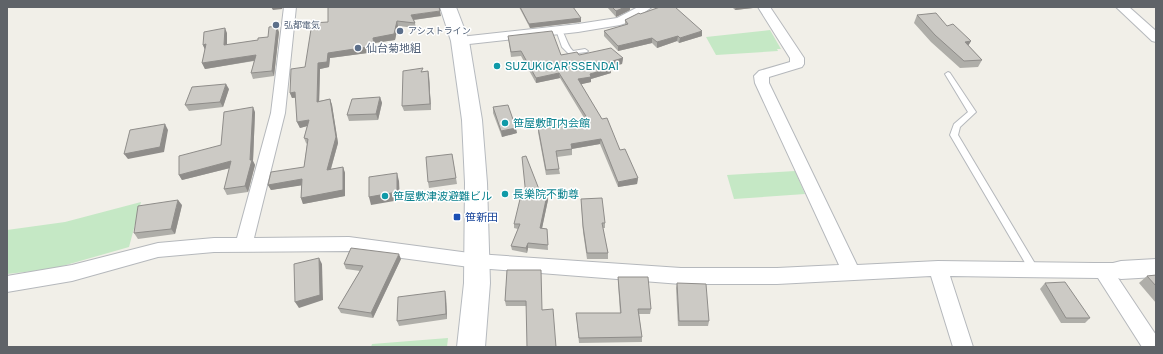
<svg xmlns="http://www.w3.org/2000/svg" width="1163" height="354" font-family="'Public Sans','Noto Sans JP',sans-serif">
<style>
.green{fill:#c5e8c5}
.lines{fill:none;stroke-linecap:round;stroke-linejoin:round}
.service-casing{stroke:#b5b8bc;stroke-width:2}
.minor-casing{stroke:#b5b8bc;stroke-width:2}
.tertiary-casing{stroke:#b5b8bc;stroke-width:2}
.secondary-casing{stroke:#b6babf;stroke-width:2}
.service{fill:#fff;fill-rule:evenodd}
.minor{fill:#fff;fill-rule:evenodd}
.tertiary{fill:#fff;fill-rule:evenodd}
.secondary{fill:#fff;fill-rule:evenodd}
.wall{fill:#afaea9}
.shaded-wall{fill:#8f8d8a}
.building{fill:#cccac5;stroke:#8f8d8a}
.service-dot{fill:#5c6f8a;stroke:#fff;stroke-width:1.5}
.culture-dot{fill:#0f9aa8;stroke:#fff;stroke-width:1.5}
.transit-dot{fill:#1a4fb4;stroke:#fff;stroke-width:1.5}
.labels{text-anchor:middle;stroke-width:3;stroke-linejoin:round;paint-order:stroke}
.far-service-label{font-size:9px;fill:#4e5e75;stroke:#fff;text-anchor:start}
.service-label{font-size:11px;fill:#4e5e75;stroke:#fff;text-anchor:start}
.culture-label{font-size:11px;fill:#0d838f;stroke:#fff;text-anchor:start}
.transit-label{font-size:11px;fill:#164399;stroke:#fff;text-anchor:start}
</style>
<rect width="100%" height="100%" fill="#f1efe8"/>
<g class="green">
<path d="M 770,30 L 781,49 L 777,49 L 778,51 L 716,55 L 706,37 Z"/>
<path d="M 795,171 L 805,194 L 734,199 L 727,175 Z"/>
<path d="M 141,202 L 129,247 L 52,269 L 7,274 L 7,230 L 65,222 Z"/>
<path d="M 448,338 L 447,347 L 371,347 L 372,344 Z"/>
</g>
<g class="lines">
<defs>
<g id="service">
<path d="M 559,28 C 565,31 566,44 573,51 L 585,49 L 588,51 L 587,52 L 569,54 L 562,47 L 556,30 Z"/>
<path d="M 948,72 L 950,73 L 976,112 L 960,127 L 958,135 L 1037,267 L 1039,270 L 1037,273 L 1034,274 L 1031,273 L 950,135 L 954,124 L 968,112 L 945,74 Z"/>
</g>
<g id="minor">
<path d="M 284,7 L 296,7 L 285,113 L 254,238 L 349,237 L 477,254 L 681,268 L 777,268 L 839,265 L 755,83 L 754,76 L 759,71 L 790,62 L 790,58 L 758,7 L 770,7 L 804,58 L 804,64 L 802,67 L 769,77 L 769,83 L 857,265 L 938,261 L 1094,263 L 1121,263 L 1127,265 L 1130,270 L 1127,275 L 1118,278 L 1156,335 L 1156,347 L 1142,347 L 1098,278 L 950,276 L 973,347 L 953,347 L 931,276 L 777,284 L 681,284 L 477,268 L 349,251 L 214,252 L 158,257 L 72,281 L 7,292 L 7,276 L 72,265 L 158,243 L 214,238 L 237,238 L 271,113 Z"/>
<path d="M 638,7 L 652,7 L 632,21 L 620,25 L 578,32 L 460,45 L 456,44 L 454,41 L 456,38 L 460,37 L 578,24 L 617,18 Z"/>
<path d="M 1116,7 L 1129,7 L 1156,31 L 1156,42 L 1152,41 Z"/>
</g>
<path id="tertiary" d="M 1156,259 L 1156,277 L 1121,279 L 1113,277 L 1110,270 L 1113,263 L 1121,261 Z"/>
<path id="secondary" d="M 440,7 L 456,7 L 469,41 L 482,120 L 487,183 L 490,283 L 485,347 L 457,347 L 464,283 L 465,183 L 462,120 L 451,41 Z"/>
</defs>
<use href="#service" class="service-casing"/>
<use href="#minor" class="minor-casing"/>
<use href="#tertiary" class="tertiary-casing"/>
<use href="#secondary" class="secondary-casing"/>
<use href="#service" class="service"/>
<use href="#minor" class="minor"/>
<use href="#tertiary" class="tertiary"/>
<use href="#secondary" class="secondary"/>
</g>
<g class="wall">
<path d="M 519,7 L 570,7 L 581,22 L 530,28 Z"/>
<path d="M 607,7 L 630,7 L 630,10 L 616,17 Z"/>
<path d="M 732,7 L 753,7 L 753,8 L 735,10 Z"/>
<path d="M 640,14 L 702,36 L 679,43 L 677,41 L 657,48 L 652,43 L 618,51 L 604,36 L 604,31 L 625,25 L 625,20 Z"/>
<path d="M 917,15 L 947,26 L 971,41 L 968,45 L 982,60 L 978,67 L 960,68 L 931,42 L 914,23 Z"/>
<path d="M 441,16 L 414,20 L 415,23 L 416,28 L 398,26 L 395,40 L 374,43 L 375,52 L 330,58 L 329,67 L 320,69 L 319,101 L 330,99 L 332,105 L 338,143 L 331,169 L 343,167 L 345,173 L 345,196 L 303,204 L 301,198 L 301,185 L 271,190 L 268,185 L 304,167 L 307,144 L 306,143 L 304,138 L 307,126 L 300,128 L 297,122 L 296,98 L 292,98 L 290,93 L 305,67 L 328,22 Z"/>
<path d="M 279,32 L 274,76 L 253,79 L 251,73 L 254,61 L 205,69 L 202,63 L 205,49 L 203,45 L 227,33 L 227,45 L 258,40 L 268,37 Z"/>
<path d="M 508,36 L 561,55 L 579,55 L 623,58 L 622,64 L 611,66 L 611,73 L 591,79 L 591,82 L 581,84 L 620,150 L 638,178 L 637,184 L 618,187 L 600,144 L 572,149 L 572,155 L 557,157 L 559,169 L 560,174 L 546,175 L 538,132 L 538,127 L 586,121 L 560,78 L 536,83 L 521,56 L 511,57 Z"/>
<path d="M 423,71 L 428,71 L 429,76 L 431,110 L 404,111 L 402,106 Z"/>
<path d="M 229,89 L 223,107 L 189,111 L 185,105 Z"/>
<path d="M 380,97 L 382,103 L 378,120 L 349,121 L 347,115 Z"/>
<path d="M 493,107 L 517,133 L 502,137 L 493,113 Z"/>
<path d="M 255,112 L 253,161 L 255,165 L 248,192 L 227,195 L 224,189 L 230,168 L 182,180 L 179,175 L 221,145 Z"/>
<path d="M 452,154 L 457,184 L 429,188 L 428,182 Z"/>
<path d="M 542,197 L 548,200 L 542,228 L 547,229 L 548,250 L 528,248 L 527,253 L 512,250 L 511,246 L 518,229 L 514,228 L 514,224 Z"/>
<path d="M 581,199 L 605,223 L 605,228 L 603,228 L 608,253 L 608,259 L 587,259 L 583,232 Z"/>
<path d="M 182,205 L 175,234 L 138,239 L 134,233 Z"/>
<path d="M 401,259 L 373,318 L 341,313 L 338,308 L 360,271 L 346,269 L 344,264 Z"/>
<path d="M 507,270 L 542,310 L 556,347 L 526,306 L 506,306 L 505,301 Z"/>
<path d="M 1156,275 L 1156,303 L 1139,283 L 1147,276 Z"/>
<path d="M 618,277 L 651,309 L 650,314 L 639,314 L 642,337 L 642,342 L 579,343 L 576,313 L 620,313 L 618,282 Z"/>
<path d="M 677,283 L 709,321 L 708,326 L 678,326 L 676,288 Z"/>
<path d="M 1045,283 L 1090,318 L 1085,323 L 1061,323 L 1040,289 Z"/>
<path d="M 446,296 L 447,319 L 399,326 L 397,321 Z"/>
</g>
<g class="shaded-wall">
<path d="M 271,7 L 283,7 L 282,9 L 273,10 Z"/>
<path d="M 625,7 L 630,7 L 630,10 L 616,17 L 616,11 Z"/>
<path d="M 736,7 L 753,7 L 753,8 L 735,10 Z"/>
<path d="M 440,11 L 441,16 L 412,20 L 411,15 Z"/>
<path d="M 581,18 L 581,22 L 530,28 L 529,24 Z"/>
<path d="M 397,21 L 398,26 L 395,40 L 374,43 L 375,52 L 330,58 L 329,67 L 320,69 L 319,107 L 317,102 L 318,63 L 328,53 L 373,38 Z"/>
<path d="M 277,26 L 279,32 L 274,76 L 272,71 Z"/>
<path d="M 225,28 L 227,33 L 227,50 L 224,45 Z"/>
<path d="M 702,31 L 702,36 L 679,43 L 680,38 Z"/>
<path d="M 678,36 L 677,41 L 657,48 L 657,42 Z"/>
<path d="M 652,38 L 652,43 L 618,51 L 618,46 Z"/>
<path d="M 971,41 L 967,48 L 965,42 Z"/>
<path d="M 206,44 L 205,50 L 203,45 Z"/>
<path d="M 256,55 L 258,60 L 205,69 L 202,63 Z"/>
<path d="M 623,58 L 622,64 L 609,67 L 609,62 Z"/>
<path d="M 611,68 L 611,73 L 591,79 L 591,82 L 578,85 L 578,79 L 590,74 Z"/>
<path d="M 428,71 L 429,76 L 431,110 L 430,104 Z"/>
<path d="M 559,73 L 560,78 L 536,83 L 536,78 Z"/>
<path d="M 226,84 L 229,89 L 223,107 L 220,102 Z"/>
<path d="M 295,92 L 297,97 L 292,98 L 290,93 Z"/>
<path d="M 380,97 L 382,103 L 378,120 L 376,114 Z"/>
<path d="M 330,99 L 332,105 L 338,143 L 329,175 L 327,170 Z"/>
<path d="M 253,107 L 255,112 L 253,161 L 255,165 L 248,192 L 245,186 L 250,160 Z"/>
<path d="M 309,120 L 311,125 L 300,128 L 297,122 Z"/>
<path d="M 165,124 L 168,130 L 164,152 L 128,159 L 124,154 Z"/>
<path d="M 516,128 L 517,133 L 502,137 L 501,131 Z"/>
<path d="M 601,139 L 600,144 L 571,149 L 571,144 Z"/>
<path d="M 231,161 L 234,167 L 182,180 L 179,175 Z"/>
<path d="M 343,167 L 345,173 L 345,196 L 303,204 L 301,198 Z"/>
<path d="M 397,173 L 399,181 L 400,200 L 371,205 L 369,197 Z"/>
<path d="M 638,178 L 637,184 L 618,187 L 618,182 Z"/>
<path d="M 302,179 L 304,185 L 271,190 L 268,185 Z"/>
<path d="M 547,195 L 548,200 L 541,233 L 540,228 Z"/>
<path d="M 178,200 L 182,205 L 175,234 L 171,229 Z"/>
<path d="M 528,243 L 528,248 L 527,253 L 526,248 Z"/>
<path d="M 399,254 L 401,259 L 373,318 L 371,313 Z"/>
<path d="M 319,258 L 322,264 L 323,300 L 299,308 L 295,302 Z"/>
<path d="M 445,291 L 446,296 L 447,319 L 446,314 Z"/>
</g>
<g class="building">
<path d="M 328,7 L 439,7 L 440,11 L 411,15 L 415,23 L 397,21 L 394,34 L 373,38 L 374,46 L 328,53 L 327,62 L 318,63 L 317,102 L 330,99 L 336,137 L 327,170 L 343,167 L 343,190 L 301,198 L 302,179 L 268,185 L 271,172 L 304,167 L 308,139 L 304,138 L 309,120 L 297,122 L 295,92 L 290,93 L 291,69 L 305,67 L 312,23 L 328,22 Z"/>
<path d="M 520,7 L 573,7 L 581,18 L 529,24 Z"/>
<path d="M 612,7 L 625,7 L 616,11 Z"/>
<path d="M 660,7 L 675,7 L 702,31 L 680,38 L 678,36 L 657,42 L 652,38 L 618,46 L 604,31 L 628,24 L 625,20 L 639,13 L 640,14 Z"/>
<path d="M 936,13 L 947,26 L 953,24 L 971,41 L 965,42 L 982,60 L 964,61 L 935,35 L 917,15 Z"/>
<path d="M 277,26 L 272,71 L 251,73 L 256,55 L 202,63 L 206,44 L 203,45 L 204,32 L 225,28 L 224,45 L 258,40 L 258,38 L 268,37 L 269,27 Z"/>
<path d="M 552,31 L 561,55 L 577,52 L 579,55 L 611,48 L 623,58 L 609,62 L 611,68 L 590,74 L 591,77 L 578,79 L 602,119 L 607,118 L 620,150 L 625,149 L 638,178 L 618,182 L 601,139 L 571,144 L 572,149 L 556,151 L 559,169 L 546,170 L 538,127 L 589,121 L 559,73 L 536,78 L 521,51 L 511,52 L 508,36 Z"/>
<path d="M 423,68 L 421,72 L 428,71 L 430,104 L 402,106 L 403,71 Z"/>
<path d="M 226,84 L 220,102 L 185,105 L 192,87 Z"/>
<path d="M 380,97 L 376,114 L 347,115 L 352,99 Z"/>
<path d="M 508,105 L 516,128 L 501,131 L 493,107 Z"/>
<path d="M 253,107 L 250,160 L 252,160 L 245,186 L 224,189 L 231,161 L 179,175 L 179,156 L 221,145 L 224,112 Z"/>
<path d="M 165,124 L 160,147 L 124,154 L 130,130 Z"/>
<path d="M 452,154 L 456,178 L 428,182 L 426,157 Z"/>
<path d="M 526,156 L 542,197 L 547,195 L 540,228 L 547,229 L 548,245 L 528,243 L 526,248 L 511,246 L 520,224 L 514,224 L 521,195 L 526,196 L 522,157 Z"/>
<path d="M 397,173 L 397,192 L 369,197 L 369,177 Z"/>
<path d="M 602,198 L 605,223 L 602,223 L 608,253 L 587,253 L 583,226 L 581,199 Z"/>
<path d="M 178,200 L 171,229 L 134,233 L 138,206 Z"/>
<path d="M 351,248 L 399,254 L 371,313 L 338,308 L 363,266 L 344,264 Z"/>
<path d="M 319,258 L 320,295 L 295,302 L 294,264 Z"/>
<path d="M 507,270 L 541,270 L 542,310 L 553,309 L 556,347 L 527,347 L 526,301 L 505,301 Z"/>
<path d="M 1156,275 L 1156,286 L 1147,276 Z"/>
<path d="M 618,277 L 648,277 L 651,309 L 638,309 L 642,337 L 579,338 L 576,313 L 621,313 Z"/>
<path d="M 1065,282 L 1090,318 L 1066,318 L 1045,283 Z"/>
<path d="M 677,283 L 706,284 L 709,321 L 679,321 Z"/>
<path d="M 445,291 L 446,314 L 397,321 L 398,297 Z"/>
</g>
<g class="service-dot">
<circle cx="276" cy="25" r="4"/>
<circle cx="400" cy="31" r="4"/>
<circle cx="358" cy="48" r="4"/>
</g>
<g class="culture-dot">
<circle cx="497" cy="66" r="4"/>
<circle cx="505" cy="123" r="4"/>
<circle cx="505" cy="194" r="4"/>
<circle cx="385" cy="196" r="4"/>
</g>
<rect class="transit-dot" x="453" y="213" width="8" height="8" rx="2"/>
<g class="labels">
<g class="far-service-label">
<text x="284" y="28">弘都電気</text>
<text x="408" y="34">アシストライン</text>
</g>
<g class="service-label">
<text x="366" y="52">仙台菊地組</text>
</g>
<g class="culture-label">
<text x="505" y="70">SUZUKICAR’SSENDAI</text>
<text x="513" y="127">笹屋敷町内会館</text>
<text x="513" y="198">長樂院不動尊</text>
<text x="393" y="200">笹屋敷津波避難ビル</text>
</g>
<g class="transit-label">
<text x="465" y="221">笹新田</text>
</g>
</g>
<rect width="1163" height="354" fill="none" stroke="#5f6368" stroke-width="16"/>
</svg>
